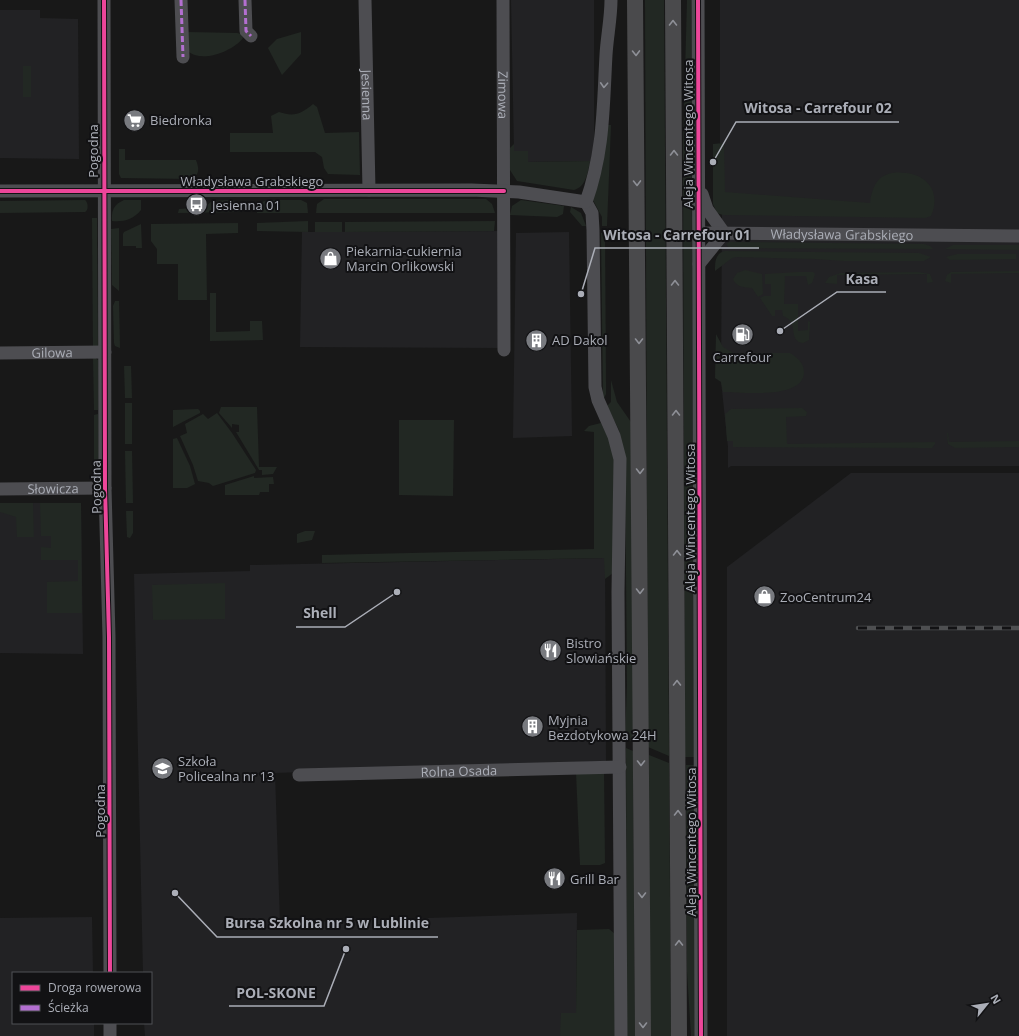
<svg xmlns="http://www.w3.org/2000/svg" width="1019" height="1036" font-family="'Open Sans',sans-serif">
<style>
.built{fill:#222224}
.green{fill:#222823}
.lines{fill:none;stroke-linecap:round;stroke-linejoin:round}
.minor{stroke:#4d4d51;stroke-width:13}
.major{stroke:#4a4a4c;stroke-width:16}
.rail-casing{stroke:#4e4f51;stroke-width:4.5}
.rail{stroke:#121214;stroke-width:3;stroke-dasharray:9;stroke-linecap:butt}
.quiet{stroke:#b36fd0;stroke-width:3;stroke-dasharray:6 3;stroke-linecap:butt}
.cycleway-casing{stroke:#121214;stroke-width:6}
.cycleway{stroke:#ed469a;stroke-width:4}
.oneway{stroke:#8e9097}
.oneway2{stroke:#8f9198}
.labels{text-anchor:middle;stroke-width:4;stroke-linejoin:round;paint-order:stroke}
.street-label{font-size:13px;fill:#abaeb7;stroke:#121214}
.poi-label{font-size:13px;fill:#abaeb7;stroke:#121214;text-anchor:start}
.leader{fill:none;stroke:#abaeb7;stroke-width:1.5}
.callout-dot{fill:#abaeb7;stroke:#121214;stroke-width:1.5}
.callout-label{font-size:14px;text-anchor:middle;font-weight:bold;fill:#abaeb7;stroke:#121214;stroke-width:4;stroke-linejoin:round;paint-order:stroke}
</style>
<rect width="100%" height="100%" fill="#181818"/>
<g class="built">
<path d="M 511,0 L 594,0 L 594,146 L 589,169 L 589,161 L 527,162 L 514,151 Z"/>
<path d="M 720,0 L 1019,0 L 1019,466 L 731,466 L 728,468 L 728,447 L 721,381 L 722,209 L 720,176 Z"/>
<path d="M 0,10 L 40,10 L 40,18 L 78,19 L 79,159 L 0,158 Z"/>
<path d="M 500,231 L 499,348 L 300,347 L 302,232 Z"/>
<path d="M 569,232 L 572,436 L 513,438 L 516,233 Z"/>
<path d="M 851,473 L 1019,473 L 1019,1036 L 727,1036 L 727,567 Z"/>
<path d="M 0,503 L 81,503 L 83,654 L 0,653 Z"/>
<path d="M 605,558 L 606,761 L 275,773 L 280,923 L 577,913 L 576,1036 L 145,1036 L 144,1023 L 151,1023 L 151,973 L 143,973 L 134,574 L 250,571 L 250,565 Z"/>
<path d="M 92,917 L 93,973 L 13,973 L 13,1023 L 94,1023 L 94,1036 L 0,1036 L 0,918 Z"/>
</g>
<g class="green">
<path d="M 645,0 L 664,0 L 669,756 L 648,747 Z"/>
<path d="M 687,0 L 691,0 L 694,757 L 685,757 L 683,148 Z"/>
<path d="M 188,32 L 237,33 L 241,34 L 243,38 C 233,51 203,63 189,52 Z"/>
<path d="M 301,32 L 301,54 L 282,75 L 268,48 L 277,39 Z"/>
<rect x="23" y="66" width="8" height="31"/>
<path d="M 313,104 L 317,107 L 325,133 L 359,132 L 360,175 L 328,174 L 324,168 L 322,157 L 315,152 L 230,152 L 230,133 L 273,133 L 271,116 L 279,112 C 294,117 301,114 313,104 Z"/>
<path d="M 608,125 L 611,125 L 607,226 L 602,226 L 602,217 L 593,200 L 602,169 Z"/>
<path d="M 724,143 L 725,192 L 870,203 C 873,180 882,170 907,173 C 929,176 941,194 931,216 L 925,218 L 723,215 L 717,213 L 713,204 L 713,144 Z"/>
<path d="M 514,144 L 514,151 L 528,151 L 528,162 L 590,161 C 588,172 586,187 574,190 L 517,181 L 510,170 L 510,148 Z"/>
<path d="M 119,149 L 125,149 L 125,160 L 196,160 C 199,168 200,174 192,179 L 121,178 L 119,174 Z"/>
<path d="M 324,199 L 486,199 L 492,204 L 495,213 L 316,213 L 317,204 Z"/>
<path d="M 85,200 C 88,202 89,210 85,212 L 0,213 L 0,201 Z"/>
<path d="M 124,200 L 141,200 L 141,210 C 133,220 123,222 112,221 C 111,211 114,204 124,200 Z"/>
<path d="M 232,200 L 240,203 L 243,212 L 178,213 L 179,209 L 205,207 L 212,201 Z"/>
<path d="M 268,200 L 301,200 L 307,203 L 308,213 L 257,213 L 257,208 L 259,203 Z"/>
<path d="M 521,200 L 564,206 L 563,214 L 557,217 L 510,215 L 512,206 Z"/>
<path d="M 571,207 L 581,213 L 586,226 L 582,226 L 570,212 Z"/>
<path d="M 92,218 L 97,218 L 98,349 L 93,349 Z"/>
<path d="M 308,221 L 308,232 L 257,231 L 257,223 Z"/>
<path d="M 495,221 L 494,231 L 345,232 L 345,222 Z"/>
<rect x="315" y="222" width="27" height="10"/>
<path d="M 238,223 L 238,233 L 206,234 L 207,300 L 178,300 L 178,264 L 157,264 L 157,249 L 151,241 L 151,224 Z"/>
<path d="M 141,224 L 142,248 L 136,248 L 136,246 L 123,246 L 123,234 L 124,232 Z"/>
<path d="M 119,228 L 119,291 L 112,285 L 111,229 Z"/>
<path d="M 601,233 L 605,233 L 606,385 L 606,394 L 603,400 Z"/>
<path d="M 729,242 L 924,244 L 930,246 L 933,249 L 729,248 L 726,244 Z"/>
<path d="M 953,245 L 1019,245 L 1019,250 L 945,249 Z"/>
<path d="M 725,251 L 919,253 L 931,257 L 924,261 L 844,261 L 815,259 L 736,257 L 732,258 L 715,271 C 715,263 715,253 725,251 Z"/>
<path d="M 957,254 L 1016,254 L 1016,259 L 950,260 L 946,257 Z"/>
<path d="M 745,270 L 762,274 L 763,294 L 758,297 L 752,288 C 744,287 737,288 733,279 L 737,273 Z"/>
<path d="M 1019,271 L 1019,273 L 951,274 L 951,283 L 945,281 L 947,275 L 951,272 Z"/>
<path d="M 799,272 L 813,272 L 815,274 L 812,283 L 808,285 L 806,276 L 785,276 L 784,304 L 798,304 L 798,331 L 808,330 L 808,321 L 810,322 L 809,340 L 803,343 C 787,341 800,322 783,316 L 782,310 L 775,310 L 775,316 L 772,316 L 760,298 L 764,296 L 771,296 L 771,284 L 765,284 L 765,274 Z"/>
<path d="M 918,272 L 930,274 L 933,282 L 927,283 L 927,274 L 837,275 L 837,284 L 825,283 L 829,277 L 841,273 Z"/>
<path d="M 210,293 L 216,293 L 216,332 L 250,331 L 250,321 L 262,321 L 263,340 L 210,341 Z"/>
<path d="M 115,301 L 119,301 L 120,348 L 115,346 L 114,343 L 113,306 Z"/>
<path d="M 716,334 L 723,347 L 733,353 L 790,353 C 797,357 804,363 804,372 C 804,400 742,392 723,392 L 721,382 L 715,378 Z"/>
<path d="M 93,356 L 98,360 L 98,410 L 94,410 Z"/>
<path d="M 124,366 L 131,366 L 132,398 L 125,398 Z"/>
<path d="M 611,380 L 617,402 L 633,425 L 634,742 L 625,739 L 627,685 L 625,462 L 619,430 L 607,406 L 611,402 Z"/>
<rect x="125" y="403" width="7" height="41"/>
<path d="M 221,407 L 257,407 L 259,467 L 277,467 L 273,474 L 262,475 L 262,470 L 259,470 L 236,432 L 239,432 L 239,425 L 232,424 L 232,428 L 219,413 Z"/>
<path d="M 802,408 L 807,412 L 806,416 L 786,417 L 787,444 L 935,442 L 935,444 L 932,448 L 926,448 L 733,447 L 733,441 L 727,441 L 725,414 L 731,409 Z"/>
<path d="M 198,409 L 200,411 L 200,413 L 173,427 L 173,410 Z"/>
<path d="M 217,413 L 232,433 L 256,470 L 255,473 L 213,486 L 209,483 L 198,481 L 193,465 L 180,436 L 187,433 L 185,424 L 203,414 L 208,419 Z"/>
<path d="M 98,414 L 99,477 L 94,481 L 94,415 Z"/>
<path d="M 399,420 L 454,420 L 453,496 L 399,495 Z"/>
<path d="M 601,423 L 614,448 L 613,573 L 605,579 L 604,558 L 322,563 L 322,555 L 594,549 L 594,432 L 584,431 L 589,426 Z"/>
<path d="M 947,433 L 948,433 L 949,442 L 1019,441 L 1019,447 L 955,448 L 948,444 Z"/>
<path d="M 177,438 L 190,466 L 195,484 L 187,488 L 173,488 L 173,439 Z"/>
<path d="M 125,451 L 132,451 L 133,503 L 126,503 Z"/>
<path d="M 254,476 L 254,478 L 273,477 L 274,484 L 269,484 L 269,492 L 260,492 L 259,495 L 225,495 L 225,485 Z"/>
<path d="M 0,503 L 33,503 L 34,537 L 17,537 L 16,517 L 0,512 Z"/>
<path d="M 40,503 L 81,503 L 82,613 L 47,613 L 47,582 L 78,581 L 78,560 L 41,560 L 41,547 L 51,548 L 51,536 L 41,536 Z"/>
<path d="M 126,511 L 133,511 L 133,533 L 130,538 L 127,537 Z"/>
<path d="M 305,531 L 315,531 L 312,540 L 297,543 L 297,534 Z"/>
<path d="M 225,583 L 225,619 L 153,620 L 152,585 Z"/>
<path d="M 626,748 L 633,751 L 635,1036 L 627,1036 Z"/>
<path d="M 649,755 L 669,763 L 671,1036 L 649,1036 Z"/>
<path d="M 686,765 L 695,765 L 696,1036 L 691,1036 L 687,972 Z"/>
<path d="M 576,772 L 604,772 L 605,863 L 600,865 L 580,865 Z"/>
<path d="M 609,929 L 615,934 L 615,1036 L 560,1036 L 561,1013 L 576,1013 L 577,930 Z"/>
</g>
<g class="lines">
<g class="minor">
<path d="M 104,0 L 105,488 L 109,637 L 110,973"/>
<path d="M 181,0 L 183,57"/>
<path d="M 245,0 L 246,31 L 251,36"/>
<path id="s1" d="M 365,0 L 369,190"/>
<path id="s2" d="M 503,0 L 504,350"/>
<path d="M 698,0 L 701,1036"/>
<path d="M 0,191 L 471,190 L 519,192 L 586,202"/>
<path d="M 702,194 L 707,209 L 724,233"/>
<path d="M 586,202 L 592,213 L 593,230 L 595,387 L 598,400 L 614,436 L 620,459 L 618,592 L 621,1036"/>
<path d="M 586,202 C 604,151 603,108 606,55 C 607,37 611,18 611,0"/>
<path id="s3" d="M 699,233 L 1019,236"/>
<path d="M 699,264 L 724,233"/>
<path id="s4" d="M 0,353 L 105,352"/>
<path id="s5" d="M 0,489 L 105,488"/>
<path id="s6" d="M 299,775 L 620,767"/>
<path d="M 110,1036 L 110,1023"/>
</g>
<g class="major">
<path d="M 635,0 L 643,1036"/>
<path d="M 673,0 L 679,1036"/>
</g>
<defs>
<path id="rail" d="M 858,628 L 1019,628"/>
</defs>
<use href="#rail" class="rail-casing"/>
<use href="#rail" class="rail"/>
<g class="quiet">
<path d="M 181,0 L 183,57"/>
<path d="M 245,0 L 246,31 L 251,36"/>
</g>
<defs>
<g id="cycleway">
<path d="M 104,0 L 105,488 L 109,637 L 110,973"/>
<path d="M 698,0 L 701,1036"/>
<path d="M 0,191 L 504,191"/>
</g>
</defs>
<use href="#cycleway" class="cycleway-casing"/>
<use href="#cycleway" class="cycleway"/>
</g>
<defs><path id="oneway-chevron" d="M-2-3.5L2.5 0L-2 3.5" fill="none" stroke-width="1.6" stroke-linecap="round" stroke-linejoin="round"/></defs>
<g class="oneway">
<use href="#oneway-chevron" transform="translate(673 23) rotate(-90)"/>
<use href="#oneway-chevron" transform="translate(636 53) rotate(89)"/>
<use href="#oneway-chevron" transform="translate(674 153) rotate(-90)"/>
<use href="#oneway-chevron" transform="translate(637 183) rotate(89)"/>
<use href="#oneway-chevron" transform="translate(675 283) rotate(-90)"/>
<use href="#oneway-chevron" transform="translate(639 341) rotate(90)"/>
<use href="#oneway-chevron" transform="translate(676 413) rotate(-90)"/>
<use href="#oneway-chevron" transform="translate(640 471) rotate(90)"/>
<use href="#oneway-chevron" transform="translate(677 553) rotate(-90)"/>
<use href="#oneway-chevron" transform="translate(640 591) rotate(90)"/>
<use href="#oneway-chevron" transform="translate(677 683) rotate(-90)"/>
<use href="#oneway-chevron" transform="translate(641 763) rotate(90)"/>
<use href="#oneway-chevron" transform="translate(678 813) rotate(-90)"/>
<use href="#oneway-chevron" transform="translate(642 895) rotate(90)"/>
<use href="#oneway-chevron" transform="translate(679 943) rotate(-90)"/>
<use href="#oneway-chevron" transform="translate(643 1025) rotate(90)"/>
</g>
<use class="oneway2" href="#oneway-chevron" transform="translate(604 85) rotate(93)"/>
<defs>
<symbol id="supermarket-disc" viewBox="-11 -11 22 22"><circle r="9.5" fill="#787a7f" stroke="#121214"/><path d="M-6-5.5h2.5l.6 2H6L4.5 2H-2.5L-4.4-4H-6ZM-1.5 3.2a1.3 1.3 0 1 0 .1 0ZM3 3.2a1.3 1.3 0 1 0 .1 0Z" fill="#fff"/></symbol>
<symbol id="bus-disc" viewBox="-11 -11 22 22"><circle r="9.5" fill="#787a7f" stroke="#121214"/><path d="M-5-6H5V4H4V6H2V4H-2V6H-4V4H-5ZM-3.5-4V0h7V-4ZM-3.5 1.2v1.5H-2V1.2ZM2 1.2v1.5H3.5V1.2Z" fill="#fff"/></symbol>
<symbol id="shop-disc" viewBox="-11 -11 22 22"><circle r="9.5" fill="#787a7f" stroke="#121214"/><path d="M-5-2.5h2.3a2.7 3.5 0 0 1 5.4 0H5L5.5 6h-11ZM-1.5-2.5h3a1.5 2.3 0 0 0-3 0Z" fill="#fff"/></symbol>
<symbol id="fuel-disc" viewBox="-11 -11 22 22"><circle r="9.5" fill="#787a7f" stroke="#121214"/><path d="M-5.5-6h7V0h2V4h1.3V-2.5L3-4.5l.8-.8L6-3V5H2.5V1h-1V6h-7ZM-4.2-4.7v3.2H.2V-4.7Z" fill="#fff"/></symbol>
<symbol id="building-disc" viewBox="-11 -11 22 22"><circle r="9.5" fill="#787a7f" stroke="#121214"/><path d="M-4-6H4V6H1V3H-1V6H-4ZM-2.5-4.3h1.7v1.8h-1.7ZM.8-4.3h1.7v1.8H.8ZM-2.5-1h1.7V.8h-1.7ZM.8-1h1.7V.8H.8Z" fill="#fff"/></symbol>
<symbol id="restaurant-disc" viewBox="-11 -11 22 22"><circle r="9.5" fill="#787a7f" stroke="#121214"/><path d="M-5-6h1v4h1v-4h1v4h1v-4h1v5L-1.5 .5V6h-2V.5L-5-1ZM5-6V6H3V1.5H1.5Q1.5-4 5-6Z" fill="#fff"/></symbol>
<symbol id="university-disc" viewBox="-11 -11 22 22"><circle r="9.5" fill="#787a7f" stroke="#121214"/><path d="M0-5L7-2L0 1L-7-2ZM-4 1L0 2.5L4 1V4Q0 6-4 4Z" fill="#fff"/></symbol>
</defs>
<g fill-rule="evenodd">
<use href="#supermarket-disc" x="122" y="108" width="25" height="25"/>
<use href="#bus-disc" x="184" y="192" width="25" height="25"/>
<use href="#shop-disc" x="318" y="246" width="25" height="25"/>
<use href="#fuel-disc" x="730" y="322" width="25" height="25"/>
<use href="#building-disc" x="524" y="328" width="25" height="25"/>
<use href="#shop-disc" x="752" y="584" width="25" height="25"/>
<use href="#restaurant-disc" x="538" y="638" width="25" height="25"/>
<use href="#building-disc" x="520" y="714" width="25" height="25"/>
<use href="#university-disc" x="150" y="756" width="25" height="25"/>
<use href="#restaurant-disc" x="542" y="866" width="25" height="25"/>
</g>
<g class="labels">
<g class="street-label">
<text dy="5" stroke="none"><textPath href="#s1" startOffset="95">Jesienna</textPath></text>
<text dy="5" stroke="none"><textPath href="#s2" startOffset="95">Zimowa</textPath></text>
<text transform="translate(688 134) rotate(-90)" y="5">Aleja Wincentego Witosa</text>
<text transform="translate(93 151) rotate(-90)" y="5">Pogodna</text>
<text x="252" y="186">Władysława Grabskiego</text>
<text dy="5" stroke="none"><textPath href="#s3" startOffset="143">Władysława Grabskiego</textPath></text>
<text dy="5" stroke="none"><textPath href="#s4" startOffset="52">Gilowa</textPath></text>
<text transform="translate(96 487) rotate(-91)" y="5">Pogodna</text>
<text dy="5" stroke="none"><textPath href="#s5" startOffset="53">Słowicza</textPath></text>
<text transform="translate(690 518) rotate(-90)" y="5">Aleja Wincentego Witosa</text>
<text dy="5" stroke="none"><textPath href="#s6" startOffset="160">Rolna Osada</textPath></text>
<text transform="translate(100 811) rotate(-90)" y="5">Pogodna</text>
<text transform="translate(691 842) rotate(-90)" y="5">Aleja Wincentego Witosa</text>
</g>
<g class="poi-label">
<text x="150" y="125">Biedronka</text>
<text x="212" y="210">Jesienna 01</text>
<text x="346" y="256">Piekarnia-cukiernia<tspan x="346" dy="15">Marcin Orlikowski</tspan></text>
<text x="552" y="345">AD Dakol</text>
<text x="742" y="362" text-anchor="middle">Carrefour</text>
<text x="780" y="602">ZooCentrum24</text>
<text x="566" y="648">Bistro<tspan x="566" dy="15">Slowiańskie</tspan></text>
<text x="548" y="725">Myjnia<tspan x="548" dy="15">Bezdotykowa 24H</tspan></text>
<text x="178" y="766">Szkoła<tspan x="178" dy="15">Policealna nr 13</tspan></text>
<text x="570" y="884">Grill Bar</text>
</g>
</g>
<path class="leader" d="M713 162L736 122H899M581 294L595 248H759M780 331L837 292H886M397 592L345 627H296M175 893L217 937H438M346 949L324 1006H229"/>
<g class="callout-dot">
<circle cx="713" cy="162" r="4"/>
<circle cx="581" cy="294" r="4"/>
<circle cx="780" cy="331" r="4"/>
<circle cx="397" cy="592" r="4"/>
<circle cx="175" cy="893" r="4"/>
<circle cx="346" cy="949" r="4"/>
</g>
<g class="callout-label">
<text x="818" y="113">Witosa - Carrefour 02</text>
<text x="677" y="240">Witosa - Carrefour 01</text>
<text x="862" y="284">Kasa</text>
<text x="320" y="618">Shell</text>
<text x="327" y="928">Bursa Szkolna nr 5 w Lublinie</text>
<text x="276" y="998">POL-SKONE</text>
</g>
<rect x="12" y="972" width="140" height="52" fill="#121214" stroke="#4f5055"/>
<rect x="20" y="985" width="20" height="6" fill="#ed469a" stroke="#4f5055"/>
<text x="48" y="992" font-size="12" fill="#abaeb7">Droga rowerowa</text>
<rect x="20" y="1005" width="20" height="6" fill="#b36fd0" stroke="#4f5055"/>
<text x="48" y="1012" font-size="12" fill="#abaeb7">Ścieżka</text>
<g transform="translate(987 1004) rotate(60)" stroke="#121214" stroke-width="3" paint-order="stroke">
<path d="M0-3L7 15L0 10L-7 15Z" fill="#abaeb7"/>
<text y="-6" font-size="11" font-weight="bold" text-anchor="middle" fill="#abaeb7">N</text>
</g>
</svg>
